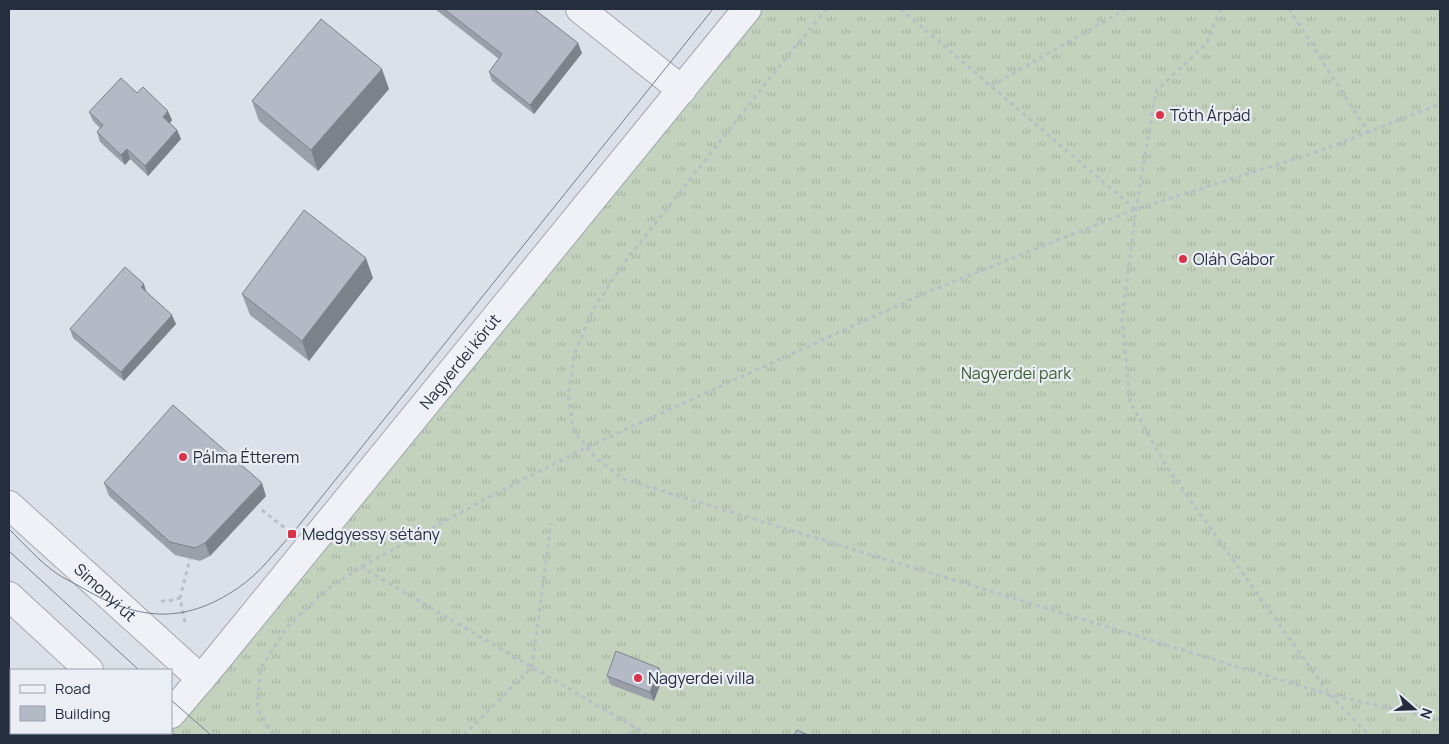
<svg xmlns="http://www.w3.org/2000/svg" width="1449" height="744" font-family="Manrope,sans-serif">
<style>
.grass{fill:url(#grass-tufts)}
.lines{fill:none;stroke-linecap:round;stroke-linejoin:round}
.minor-casing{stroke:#a1a7b2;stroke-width:30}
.tertiary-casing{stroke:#a1a7b2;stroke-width:30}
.path{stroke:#babec6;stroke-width:3;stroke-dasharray:4 4;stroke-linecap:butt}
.minor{stroke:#eff1f6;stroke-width:28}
.tertiary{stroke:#eff1f6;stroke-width:28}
.tram{stroke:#747f93;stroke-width:1}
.wall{fill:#9a9fa9}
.shaded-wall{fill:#7d828a}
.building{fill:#b3b9c5;stroke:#7d828a}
.poi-dot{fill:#da344b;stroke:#ebeff5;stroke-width:2}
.labels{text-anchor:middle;stroke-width:4.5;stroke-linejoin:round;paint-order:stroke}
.poi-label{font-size:16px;fill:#242e3f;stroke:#ebeff5;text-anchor:start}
.street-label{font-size:16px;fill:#242e3f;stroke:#ebeff5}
.park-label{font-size:16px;fill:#385c30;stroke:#ebeff5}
</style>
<defs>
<pattern id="grass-tufts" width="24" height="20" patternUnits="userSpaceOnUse" patternTransform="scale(1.25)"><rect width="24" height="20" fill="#c2d2bc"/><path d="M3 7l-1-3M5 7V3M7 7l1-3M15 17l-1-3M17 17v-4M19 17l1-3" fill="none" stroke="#a7b5a3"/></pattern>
</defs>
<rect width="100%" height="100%" fill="#dce0e8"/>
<path class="grass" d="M 747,9 L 1440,9 L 1440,735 L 153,735 L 171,733 L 171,714 Z"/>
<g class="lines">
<defs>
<g id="minor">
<path d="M 580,9 L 682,90"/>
<path d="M 156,733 L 159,735"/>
</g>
<g id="tertiary">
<path id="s1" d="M 9,505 L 201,679"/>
<path d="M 9,596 L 89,670"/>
<path id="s2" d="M 171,714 L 215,662 L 747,9"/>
</g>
</defs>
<use href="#minor" class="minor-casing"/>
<use href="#tertiary" class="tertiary-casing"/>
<g class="path">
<path d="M 827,9 L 789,54 L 624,263 L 594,308 L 575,352 L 568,395 L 574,431 L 595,457 L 623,479 L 1330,695 L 1440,719"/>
<path d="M 901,9 L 1135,209"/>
<path d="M 1220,9 L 1207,43 L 1156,91 L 1136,209 L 1122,320 L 1130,402 L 1168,469 L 1330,695 L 1369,735"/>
<path d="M 1289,9 L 1368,132"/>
<path d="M 991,86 L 1126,9"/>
<path d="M 262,510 L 285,528"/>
<path d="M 361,567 L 648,735"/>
<path d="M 161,601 L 168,601 L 180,598"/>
<path d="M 185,622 L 180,598 L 190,559"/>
<path d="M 272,735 L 257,707 L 261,668 L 287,627 L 326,590 L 361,567 L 493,495 L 587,447 L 930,291 L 1136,209 L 1314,153 L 1440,104"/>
<path d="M 464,735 L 532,667 L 551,523"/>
<path d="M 629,735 L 634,727"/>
</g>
<use href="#minor" class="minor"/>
<use href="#tertiary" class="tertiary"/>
<g class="tram">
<path d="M 9,529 C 24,544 39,561 56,573 C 63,578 72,582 79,586 C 136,620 182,626 238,588 C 259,574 275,552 292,534 L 713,9"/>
<path d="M 9,551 L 139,670"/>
<path d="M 171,700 L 211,735"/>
</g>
</g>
<g class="wall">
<path d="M 435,9 L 534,9 L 582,53 L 534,114 L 492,81 L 489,72 L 499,59 Z"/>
<path d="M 389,89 L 318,171 L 259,121 L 252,101 Z"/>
<path d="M 89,112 L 172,120 L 170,123 L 177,130 L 181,139 L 148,176 L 130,159 L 125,165 L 100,142 L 97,132 L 100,128 L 93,121 Z"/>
<path d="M 373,278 L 309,361 L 250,315 L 242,294 Z"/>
<path d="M 147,292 L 176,324 L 124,381 L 73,338 L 70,329 Z"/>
<path d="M 104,483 L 266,496 L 210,556 L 200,561 L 175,555 L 109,496 Z"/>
<path d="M 659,668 L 663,677 L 654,701 L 611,685 L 607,676 Z"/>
</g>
<g class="shaded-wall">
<path d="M 578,43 L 582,53 L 534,114 L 530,105 Z"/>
<path d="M 382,69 L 389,89 L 318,171 L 311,150 Z"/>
<path d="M 168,111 L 172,120 L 167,127 L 163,117 Z"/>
<path d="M 177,130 L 181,139 L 148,176 L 145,166 Z"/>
<path d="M 127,149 L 130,159 L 125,165 L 121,155 Z"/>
<path d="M 366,258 L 373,278 L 309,361 L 302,341 Z"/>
<path d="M 144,284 L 147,294 L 141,287 Z"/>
<path d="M 172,315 L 176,324 L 124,381 L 121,372 Z"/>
<path d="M 262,483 L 266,496 L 210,556 L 205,543 Z"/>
<path d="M 659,668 L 663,677 L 654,701 L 650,692 Z"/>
</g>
<g class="building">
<path d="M 444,9 L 534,9 L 578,43 L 530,105 L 489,72 L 502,54 Z"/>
<path d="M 321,19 L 382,69 L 311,150 L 252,101 Z"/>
<path d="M 121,78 L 137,93 L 143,87 L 168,111 L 163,117 L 177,130 L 145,166 L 127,149 L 121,155 L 97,132 L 103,125 L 89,112 Z"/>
<path d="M 304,210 L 366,258 L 302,341 L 242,294 Z"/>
<path d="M 125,267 L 144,284 L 141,287 L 172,315 L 121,372 L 70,329 Z"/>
<path d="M 173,405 L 262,483 L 205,543 L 195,548 L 170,542 L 104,483 Z"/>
<path d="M 616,651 L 659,668 L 650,692 L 607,676 Z"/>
<path d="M 797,730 L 808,735 L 794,735 Z"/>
</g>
<g class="poi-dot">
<circle cx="1160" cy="115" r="5"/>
<circle cx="1183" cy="259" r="5"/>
<circle cx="183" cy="457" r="5"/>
<rect x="287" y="529" width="10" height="10" rx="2.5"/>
<circle cx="638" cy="678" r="5"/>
</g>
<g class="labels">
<g class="poi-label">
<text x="1170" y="121">Tóth Árpád</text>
<text x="1193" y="265">Oláh Gábor</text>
<text x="193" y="463">Pálma Étterem</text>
<text x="302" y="540">Medgyessy sétány</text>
<text x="648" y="684">Nagyerdei villa</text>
</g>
<g class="street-label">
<text dy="6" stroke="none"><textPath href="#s2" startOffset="456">Nagyerdei körút</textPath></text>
<text dy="6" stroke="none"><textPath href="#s1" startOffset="130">Simonyi út</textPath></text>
</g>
<g class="park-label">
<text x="1016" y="379">Nagyerdei park</text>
</g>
</g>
<rect width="1449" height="744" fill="none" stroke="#242e3f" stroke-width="20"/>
<rect x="10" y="669" width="162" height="65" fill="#ebeff5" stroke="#9ba2ac"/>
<rect x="20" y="685" width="25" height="8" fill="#eff1f6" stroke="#9ba2ac"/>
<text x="55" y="694" font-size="15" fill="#242e3f">Road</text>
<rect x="20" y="706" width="25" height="15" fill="#b3b9c5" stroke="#9ba2ac"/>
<text x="55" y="719" font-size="15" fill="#242e3f">Building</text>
<g transform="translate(1414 709) rotate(110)" stroke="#ebeff5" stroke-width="4" paint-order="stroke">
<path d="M0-4L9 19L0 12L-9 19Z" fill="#242e3f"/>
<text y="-8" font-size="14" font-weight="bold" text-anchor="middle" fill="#242e3f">N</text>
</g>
</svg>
